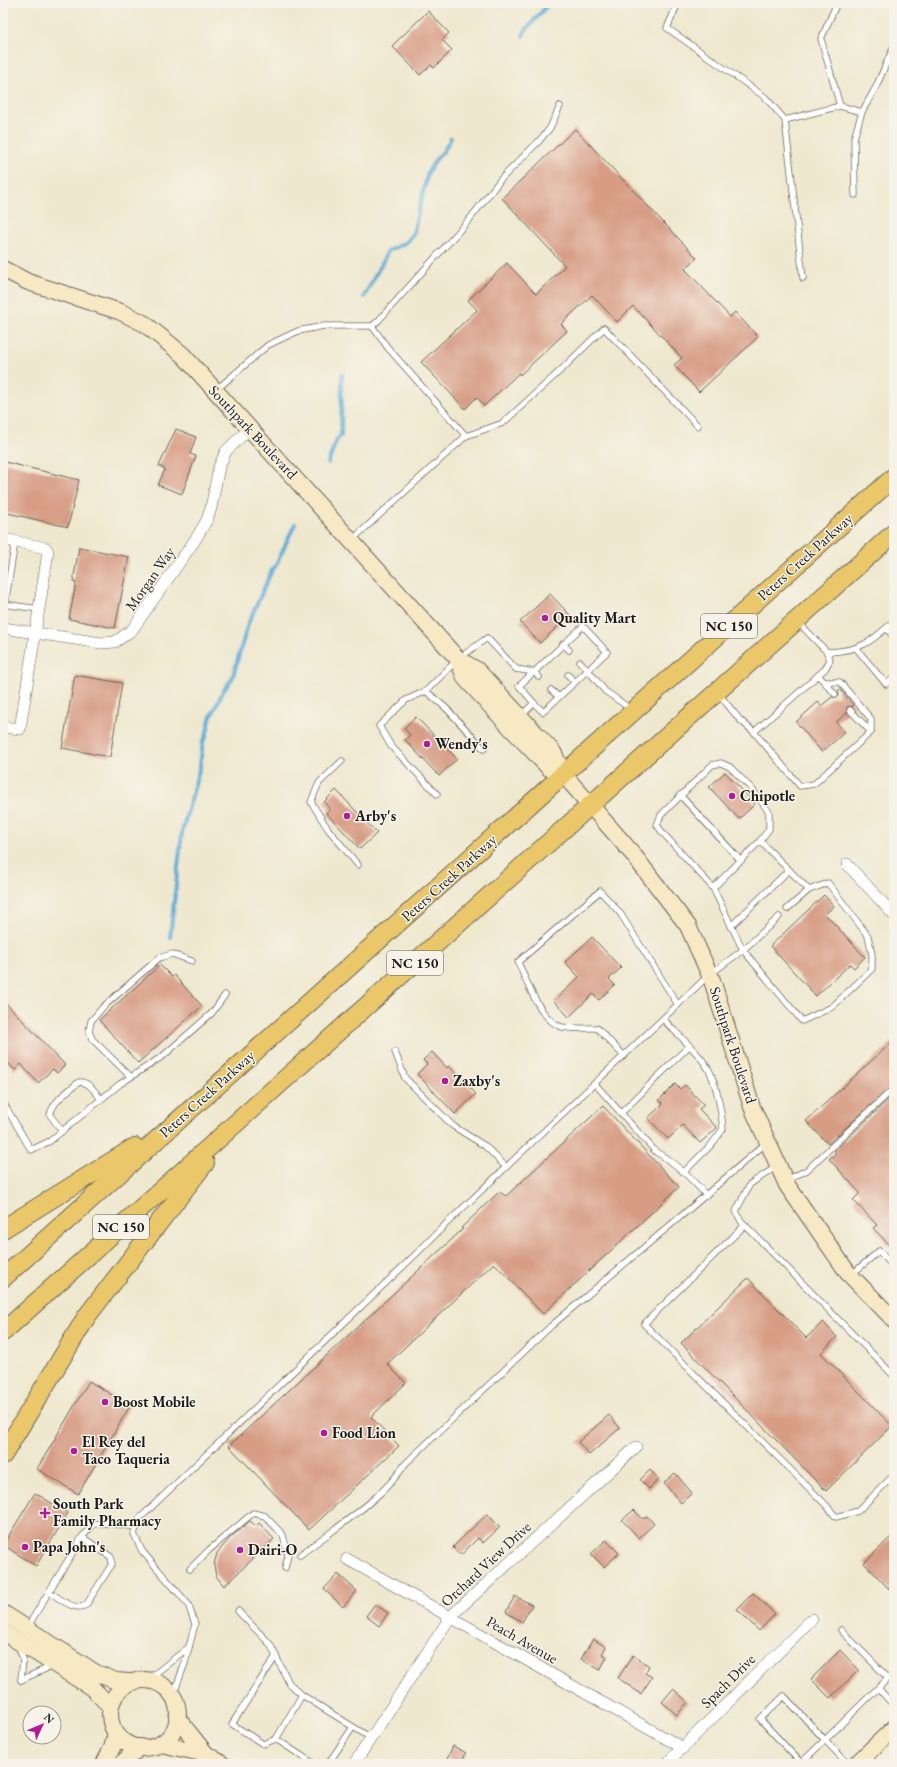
<svg xmlns="http://www.w3.org/2000/svg" width="897" height="1767" font-family="'EB Garamond',serif">
<style>
.lines{fill:none;stroke-linecap:round;stroke-linejoin:round}
.stream{stroke:#61aeda;stroke-width:4}
.building{fill:#d79c84}
.lane-casing{stroke:#66635a;stroke-width:7}
.street-casing{stroke:#66635a;stroke-width:12}
.secondary-casing{stroke:#66635a;stroke-width:18}
.primary-casing{stroke:#66635a;stroke-width:20}
.lane{stroke:#fff;stroke-width:5.5}
.street{stroke:#fff;stroke-width:11}
.secondary{stroke:#f7e9c3;stroke-width:16}
.primary{stroke:#eac769;stroke-width:18}
.poi-dot{fill:#b5179e;stroke:#f7f3e8;stroke-width:1.5}
.labels{text-anchor:middle;stroke-width:3;stroke-linejoin:round;paint-order:stroke}
.shield{fill:#f7f3e8;stroke:#5e5c59;stroke-width:1}
.shield-label{font-size:14px;font-weight:bold;fill:#1c1c1c}
.street-label{font-size:15px;fill:#1c1c1c;stroke:#f7f3e8}
.poi-label{font-size:15px;font-weight:bold;fill:#1c1c1c;stroke:#f7f3e8;text-anchor:start}
</style>
<rect width="100%" height="100%" fill="#f7f3e8"/>
<filter id="ink" filterUnits="userSpaceOnUse"><feTurbulence type="fractalNoise" baseFrequency=".025" numOctaves="2"/><feDisplacementMap in="SourceGraphic" scale="8" xChannelSelector="R" yChannelSelector="G"/><feConvolveMatrix kernelMatrix="1 2 1 2 8 2 1 2 1" color-interpolation-filters="sRGB"/></filter>
<filter id="wash" filterUnits="userSpaceOnUse"><feTurbulence type="fractalNoise" baseFrequency=".012" numOctaves="4" result="noise"/><feDisplacementMap in="SourceGraphic" scale="16" xChannelSelector="R" yChannelSelector="G"/><feGaussianBlur stdDeviation="0.9" result="paint"/><feColorMatrix in="noise" values="0 0 0 0 0 0 0 0 0 0 0 0 0 0 0 0 0 1.4 0 .05"/><feComposite in="paint" operator="in"/></filter>
<g filter="url(#wash)">
<rect width="100%" height="100%" fill="#eee8ce"/>
<g class="lines">
<g class="stream">
<path d="M 523,36 L 525,31 L 549,3"/>
<path d="M 364,297 L 388,251 L 407,242 L 413,234 L 428,172 L 436,159 L 443,152 L 451,138"/>
<path d="M 328,463 L 337,439 L 341,436 L 342,374"/>
<path d="M 170,937 L 182,832 L 200,766 L 203,741 L 206,737 L 210,719 L 223,691 L 232,679 L 248,624 L 272,570 L 275,567 L 295,524"/>
</g>
</g>
<g id="blocks">
<g class="building">
<path d="M 428,11 L 449,33 L 442,40 L 452,50 L 434,68 L 431,65 L 420,75 L 392,46 Z"/>
<path d="M 575,129 L 697,258 L 685,269 L 730,317 L 735,312 L 758,337 L 699,392 L 674,365 L 682,358 L 633,306 L 617,322 L 592,295 L 561,324 L 567,331 L 520,375 L 519,373 L 484,406 L 477,397 L 465,409 L 421,362 L 477,310 L 468,300 L 507,263 L 536,294 L 565,266 L 502,198 Z"/>
<path d="M 176,429 L 196,437 L 190,454 L 196,456 L 182,494 L 158,485 L 165,469 L 159,466 Z"/>
<path d="M 5,462 L 79,480 L 68,527 L 3,512 L 3,470 Z"/>
<path d="M 79,547 L 129,557 L 115,628 L 69,619 L 76,583 L 73,582 Z"/>
<path d="M 550,594 L 570,615 L 540,643 L 520,622 Z"/>
<path d="M 75,675 L 122,683 L 110,757 L 62,748 Z"/>
<path d="M 840,689 L 854,706 L 847,707 L 847,713 L 836,722 L 845,732 L 822,752 L 796,722 L 818,702 L 821,706 L 832,697 L 838,697 L 839,695 L 838,691 Z"/>
<path d="M 416,717 L 457,759 L 439,776 L 405,740 L 410,735 L 404,728 Z"/>
<path d="M 725,772 L 755,804 L 739,819 L 709,787 Z"/>
<path d="M 336,790 L 377,833 L 360,849 L 326,813 L 330,809 L 324,802 Z"/>
<path d="M 824,895 L 834,906 L 825,914 L 865,957 L 854,968 L 850,964 L 816,996 L 770,946 Z"/>
<path d="M 592,937 L 621,968 L 609,979 L 615,985 L 599,1000 L 593,994 L 569,1017 L 554,1001 L 579,977 L 565,962 Z"/>
<path d="M 160,965 L 172,977 L 174,975 L 202,1006 L 138,1063 L 99,1020 Z"/>
<path d="M 3,1000 L 65,1065 L 57,1073 L 53,1069 L 38,1083 L 21,1064 L 15,1070 L 3,1058 Z"/>
<path d="M 894,1040 L 894,1084 L 828,1144 L 806,1121 Z"/>
<path d="M 432,1052 L 447,1068 L 449,1066 L 476,1094 L 455,1114 L 417,1074 L 427,1064 L 423,1060 Z"/>
<path d="M 675,1084 L 680,1089 L 685,1085 L 704,1105 L 699,1109 L 717,1128 L 700,1143 L 683,1125 L 668,1139 L 648,1118 L 663,1104 L 659,1100 Z"/>
<path d="M 894,1094 L 894,1250 L 873,1228 L 877,1225 L 853,1200 L 860,1193 L 829,1159 L 836,1153 L 834,1151 Z"/>
<path d="M 603,1106 L 679,1187 L 543,1314 L 494,1263 L 387,1364 L 406,1383 L 371,1417 L 399,1446 L 309,1530 L 229,1446 L 463,1229 L 461,1228 L 499,1192 L 506,1196 Z"/>
<path d="M 748,1278 L 806,1338 L 823,1322 L 837,1337 L 821,1353 L 892,1426 L 826,1491 L 681,1343 Z"/>
<path d="M 89,1381 L 130,1406 L 78,1494 L 37,1469 Z"/>
<path d="M 609,1415 L 620,1428 L 589,1455 L 578,1442 Z"/>
<path d="M 650,1470 L 659,1479 L 649,1489 L 640,1480 Z"/>
<path d="M 675,1473 L 692,1493 L 681,1503 L 664,1483 Z"/>
<path d="M 35,1493 L 68,1513 L 36,1566 L 3,1545 Z"/>
<path d="M 634,1510 L 643,1519 L 647,1516 L 654,1524 L 639,1538 L 622,1520 Z"/>
<path d="M 487,1514 L 500,1527 L 483,1543 L 478,1538 L 461,1555 L 453,1547 Z"/>
<path d="M 250,1521 L 256,1526 L 259,1523 L 274,1539 L 224,1586 L 216,1576 L 214,1565 L 217,1553 L 230,1538 Z"/>
<path d="M 894,1534 L 894,1594 L 864,1563 Z"/>
<path d="M 606,1540 L 619,1553 L 604,1567 L 591,1554 Z"/>
<path d="M 338,1574 L 357,1591 L 343,1607 L 324,1589 Z"/>
<path d="M 753,1593 L 775,1614 L 759,1631 L 737,1609 Z"/>
<path d="M 515,1596 L 532,1605 L 522,1622 L 506,1612 Z"/>
<path d="M 375,1604 L 388,1613 L 379,1626 L 366,1616 Z"/>
<path d="M 593,1639 L 606,1647 L 602,1654 L 607,1657 L 600,1670 L 581,1659 Z"/>
<path d="M 840,1650 L 859,1670 L 830,1698 L 811,1679 Z"/>
<path d="M 633,1655 L 649,1666 L 645,1673 L 652,1677 L 641,1694 L 618,1678 Z"/>
<path d="M 673,1689 L 688,1702 L 677,1715 L 662,1702 Z"/>
<path d="M 453,1746 L 466,1753 L 461,1764 L 447,1759 Z"/>
</g>
</g>
</g>
<g filter="url(#ink)">
<use href="#blocks" fill-opacity="0" stroke="#66635a" stroke-width="1"/>
<g class="lines">
<defs>
<g id="lane">
<path d="M 678,3 L 667,28 L 765,97 L 785,120 L 803,278"/>
<path d="M 837,3 L 821,39 L 840,106"/>
<path d="M 785,120 L 840,106 L 862,112"/>
<path d="M 855,195 L 854,138 L 862,112 L 876,87 L 894,46"/>
<path d="M 372,326 L 388,348 L 466,436"/>
<path d="M 216,390 L 268,345 L 298,331 L 324,326 L 372,326 L 379,320 L 469,220 L 501,179 L 539,141 L 550,128 L 560,106"/>
<path d="M 352,540 L 466,436 L 503,423 L 561,370 L 604,328 L 698,426"/>
<path d="M 3,604 L 39,609"/>
<path d="M 5,604 L 15,542"/>
<path d="M 886,628 L 894,637"/>
<path d="M 563,644 L 569,650"/>
<path d="M 856,648 L 886,684 L 894,678"/>
<path d="M 827,652 C 860,651 870,643 894,621"/>
<path d="M 568,675 L 575,682"/>
<path d="M 818,675 L 835,694"/>
<path d="M 551,690 L 559,697"/>
<path d="M 426,691 L 458,659 L 487,638 L 516,669 L 534,672 L 539,677"/>
<path d="M 718,693 L 740,720 L 754,732 L 815,678 L 825,669 L 830,660 L 827,652 L 798,622"/>
<path d="M 534,703 L 519,686 L 583,626 L 607,652 L 588,670 L 580,662"/>
<path d="M 850,710 L 871,732"/>
<path d="M 522,715 L 534,703 L 543,712 L 588,670 L 605,691 L 632,710"/>
<path d="M 754,732 L 800,786 L 814,784 L 871,732 L 871,719 L 840,682 L 825,682"/>
<path d="M 342,761 L 319,783 L 311,802 L 328,829 L 358,865"/>
<path d="M 437,794 L 391,746 L 379,726 L 406,700 L 426,691 L 447,709 L 484,749"/>
<path d="M 680,795 L 741,861"/>
<path d="M 760,841 L 809,890"/>
<path d="M 713,888 L 760,841 L 769,829 L 769,812 L 752,789 L 730,767 L 721,763 L 712,765 L 661,815 L 657,825 L 662,832 L 713,888 L 743,950 L 802,1021 L 832,1007 L 872,969 L 872,954 L 868,936 L 828,883 L 809,890 L 787,909"/>
<path d="M 731,926 L 789,870"/>
<path d="M 663,1019 C 676,1033 702,1055 710,1072 C 718,1090 721,1109 723,1129 L 712,1144 L 684,1172"/>
<path d="M 395,1052 L 405,1078 L 453,1126 L 485,1146 L 506,1167"/>
<path d="M 624,1056 L 597,1028 C 586,1028 573,1029 562,1027 C 541,1022 526,980 518,962 L 600,891 L 620,913 L 678,1005"/>
<path d="M 130,1076 L 92,1039 L 89,1031 L 91,1021 L 103,1007 L 159,958 L 172,954 L 192,961"/>
<path d="M 595,1084 L 656,1152 C 676,1163 691,1178 706,1195"/>
<path d="M 3,1102 L 31,1150 L 50,1141 L 120,1084 L 163,1056 L 212,1013 L 225,995"/>
<path d="M 621,1113 L 689,1046"/>
<path d="M 62,1131 L 50,1115 C 53,1101 68,1091 79,1082 C 89,1081 95,1092 101,1099"/>
<path d="M 776,1167 L 750,1184 L 736,1211 L 741,1221 L 894,1376"/>
<path d="M 787,1180 L 807,1170 L 894,1088"/>
<path d="M 745,1225 L 644,1324 L 826,1505 L 836,1517 L 858,1511 L 894,1475"/>
<path d="M 851,1275 L 879,1251 L 894,1267"/>
<path d="M 300,1555 C 336,1527 381,1501 406,1463 L 551,1326 L 693,1206 L 766,1143"/>
<path d="M 190,1569 L 209,1550 L 253,1513 L 265,1516 L 283,1535 L 288,1555 L 285,1568"/>
<path d="M 49,1592 C 60,1598 74,1612 86,1605 L 112,1564 L 111,1557 L 82,1537"/>
<path d="M 238,1611 L 270,1644 L 289,1683 L 302,1695 L 371,1738"/>
<path d="M 27,1628 L 82,1537 L 94,1524 L 106,1523 L 137,1527"/>
<path d="M 841,1630 L 888,1678"/>
<path d="M 18,1645 L 23,1659 L 21,1680"/>
<path d="M 276,1656 L 232,1724 L 263,1744 L 276,1739 L 314,1764"/>
<path d="M 894,1673 L 878,1688 L 894,1706"/>
<path d="M 21,1680 L 52,1666"/>
<path d="M 147,1680 L 189,1647"/>
<path d="M 173,1696 L 185,1663 L 195,1624 L 188,1604 L 142,1551 L 134,1534 L 139,1519 L 415,1255 L 446,1224 L 709,975 L 743,950 L 779,917"/>
<path d="M 784,1696 L 825,1740 L 801,1763 L 760,1719 Z"/>
<path d="M 276,1739 L 302,1695"/>
<path d="M 328,1764 L 353,1727"/>
<path d="M 848,1764 L 825,1740 L 878,1688"/>
</g>
<g id="street">
<path d="M 3,539 L 46,548 L 48,552 L 20,729 L 3,727"/>
<path d="M 3,628 L 101,643 L 115,642 L 132,630 L 195,540 L 207,520 L 211,508 L 219,467 L 226,451 L 250,428"/>
<path d="M 847,864 L 894,915"/>
<path d="M 347,1559 L 683,1748"/>
<path d="M 354,1764 L 451,1616 L 636,1447"/>
<path d="M 666,1764 L 812,1619"/>
</g>
<g id="secondary">
<path d="M 3,269 L 28,282 L 121,312 L 145,324 L 183,355 L 458,659 L 477,670 L 553,752 L 564,775 L 632,853 L 688,926 L 712,980 L 752,1107 L 787,1185 L 848,1273 L 894,1320"/>
<path d="M 458,659 L 465,678 L 510,727 L 549,768 L 564,775"/>
<path d="M 3,1613 L 96,1673 L 116,1681 L 129,1682"/>
<path d="M 3,1632 L 92,1688 L 110,1706"/>
<circle cx="144" cy="1714" r="34"/>
<path d="M 177,1718 L 206,1754 L 222,1764"/>
<path d="M 161,1744 L 206,1754"/>
<path d="M 104,1764 L 112,1748 L 116,1733"/>
<path d="M 121,1764 L 140,1747"/>
<path d="M 856,1764 L 894,1728"/>
</g>
<g id="primary">
<path d="M 3,1229 L 135,1147"/>
<path d="M 3,1278 L 894,477"/>
<path d="M 3,1332 L 894,533"/>
<path d="M 3,1455 L 87,1316 L 205,1163"/>
</g>
</defs>
<use href="#lane" class="lane-casing"/>
<use href="#street" class="street-casing"/>
<use href="#secondary" class="secondary-casing"/>
<use href="#primary" class="primary-casing"/>
<use href="#lane" class="lane"/>
<use href="#street" class="street"/>
<use href="#secondary" class="secondary"/>
<use href="#primary" class="primary"/>
</g>
</g>
<g class="poi-dot">
<circle cx="545" cy="618" r="4"/>
<circle cx="427" cy="744" r="4"/>
<circle cx="732" cy="796" r="4"/>
<circle cx="347" cy="816" r="4"/>
<circle cx="445" cy="1081" r="4"/>
<circle cx="105" cy="1402" r="4"/>
<circle cx="324" cy="1433" r="4"/>
<circle cx="74" cy="1451" r="4"/>
<path d="M43 1507h4v4h4v4h-4v4h-4v-4h-4v-4h4z"/>
<circle cx="25" cy="1547" r="4"/>
<circle cx="240" cy="1550" r="4"/>
</g>
<g class="labels">
<g class="shield">
<rect x="701" y="614" width="56" height="24" rx="3"/>
<rect x="387" y="951" width="56" height="24" rx="3"/>
<rect x="93" y="1215" width="56" height="24" rx="3"/>
</g>
<g class="shield-label">
<text x="729" y="631">NC 150</text>
<text x="415" y="968">NC 150</text>
<text x="121" y="1232">NC 150</text>
</g>
<g class="street-label">
<text transform="translate(253 432) rotate(47)" y="5">Southpark Boulevard</text>
<text transform="translate(805 557) rotate(-42)" y="5">Peters Creek Parkway</text>
<text transform="translate(150 579) rotate(-55)" y="5">Morgan Way</text>
<text transform="translate(449 878) rotate(-42)" y="5">Peters Creek Parkway</text>
<text transform="translate(733 1045) rotate(72)" y="5">Southpark Boulevard</text>
<text transform="translate(207 1094) rotate(-42)" y="5">Peters Creek Parkway</text>
<text transform="translate(486 1564) rotate(-43)" y="5">Orchard View Drive</text>
<text transform="translate(522 1640) rotate(30)" y="5">Peach Avenue</text>
<text transform="translate(728 1681) rotate(-45)" y="5">Spach Drive</text>
</g>
<g class="poi-label">
<text x="553" y="623">Quality Mart</text>
<text x="435" y="749">Wendy's</text>
<text x="740" y="801">Chipotle</text>
<text x="355" y="821">Arby's</text>
<text x="453" y="1086">Zaxby's</text>
<text x="113" y="1407">Boost Mobile</text>
<text x="332" y="1438">Food Lion</text>
<text x="82" y="1447">El Rey del<tspan x="82" dy="17">Taco Taqueria</tspan></text>
<text x="53" y="1509">South Park<tspan x="53" dy="17">Family Pharmacy</tspan></text>
<text x="33" y="1552">Papa John's</text>
<text x="248" y="1555">Dairi-O</text>
</g>
</g>
<rect width="897" height="1767" fill="none" stroke="#f7f3e8" stroke-width="16"/>
<g transform="translate(42 1725) rotate(46)"><circle r="19" fill="#f7f3e8" stroke="#9f9d96"/>
<path d="M0-3L7 15L0 10L-7 15Z" fill="#b5179e"/>
<text y="-6" font-size="11" font-weight="bold" text-anchor="middle" fill="#1c1c1c">N</text>
</g>
</svg>
